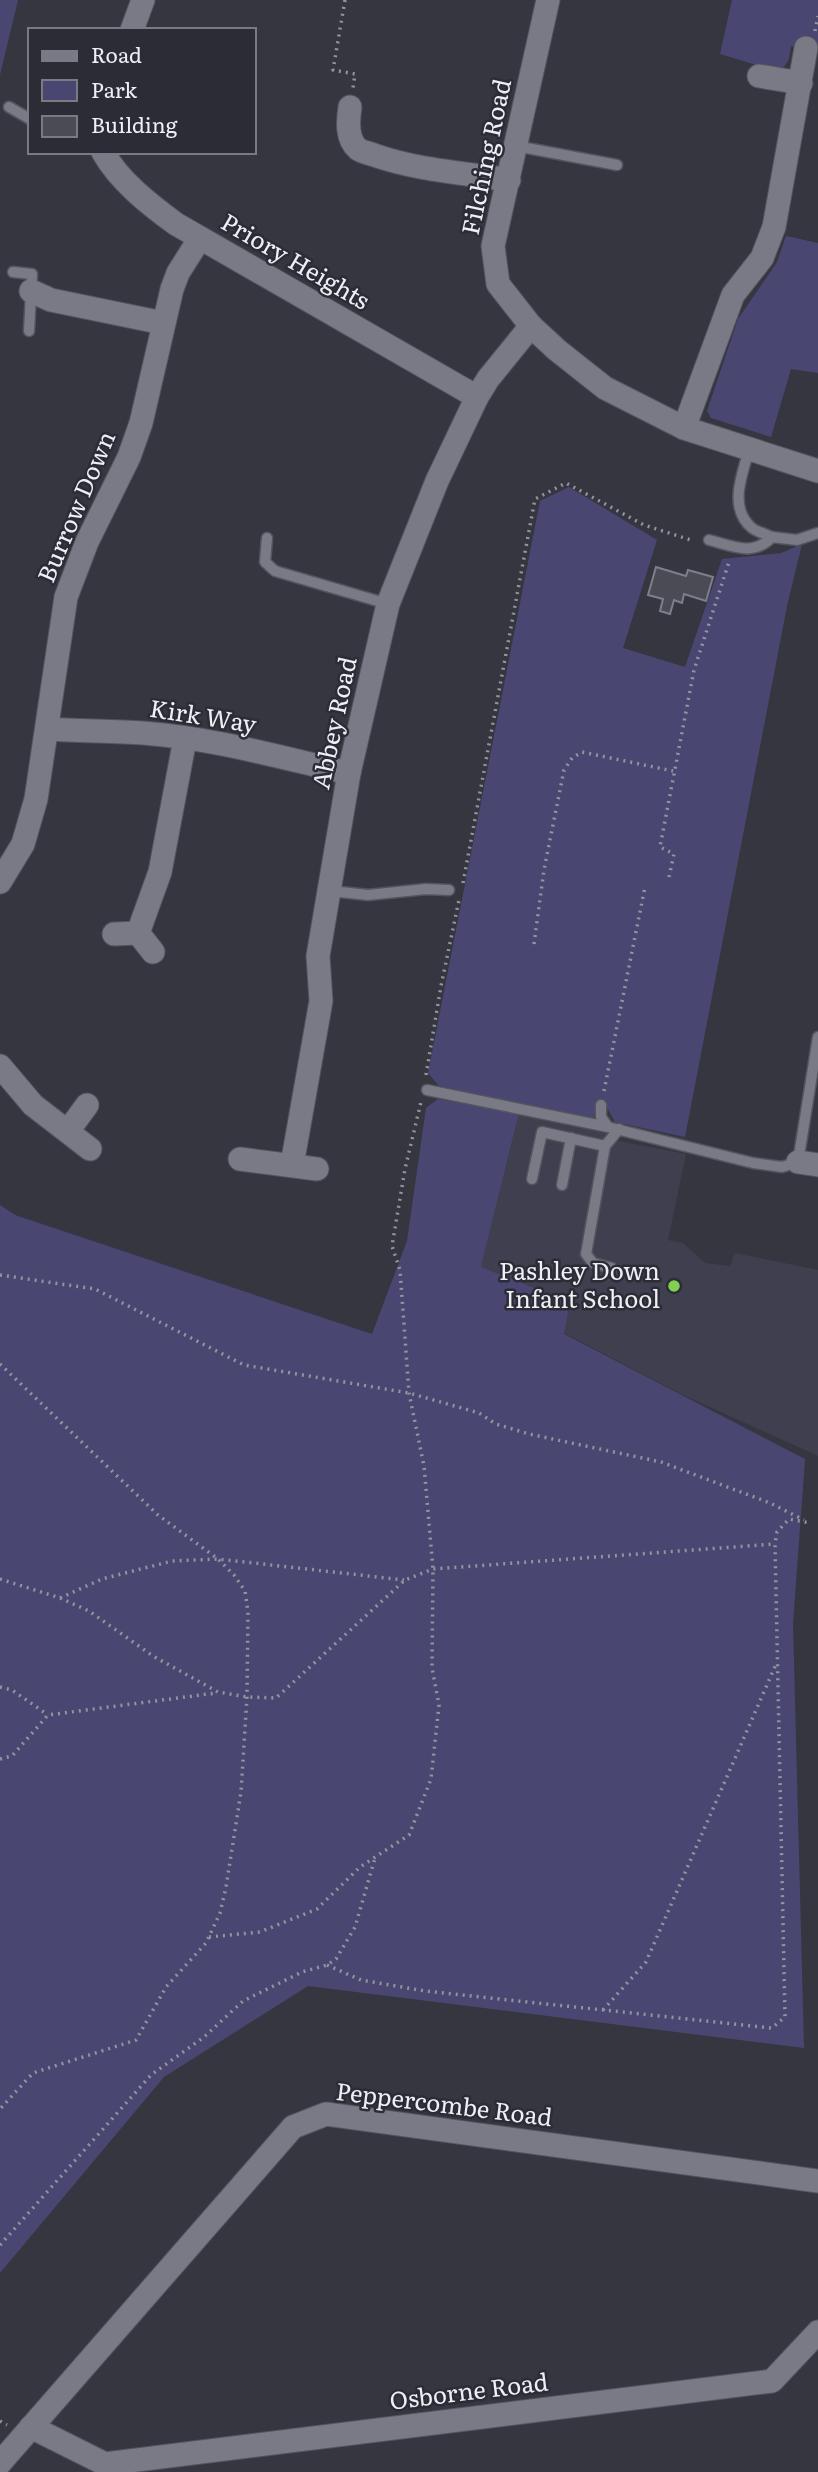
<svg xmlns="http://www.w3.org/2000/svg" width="818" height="2472" font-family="Literata,serif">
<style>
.built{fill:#3f3f4f}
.green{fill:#494772}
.building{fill:#4b4b56;stroke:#7f7f8b;stroke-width:2}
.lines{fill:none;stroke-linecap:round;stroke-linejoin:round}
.lane-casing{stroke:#54545d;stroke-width:13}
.street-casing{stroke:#54545d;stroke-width:25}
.path{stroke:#94949d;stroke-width:3.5;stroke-dasharray:2 5;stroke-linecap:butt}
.lane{stroke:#7a7a86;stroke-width:10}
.street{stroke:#7a7a86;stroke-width:23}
.poi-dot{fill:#82d04f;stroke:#2c2c36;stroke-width:2.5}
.labels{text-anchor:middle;stroke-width:5;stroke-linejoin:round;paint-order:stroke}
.street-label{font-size:24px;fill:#eeeef5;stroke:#2c2c36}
.poi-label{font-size:24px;fill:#eeeef5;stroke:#2c2c36;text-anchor:end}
</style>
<rect width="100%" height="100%" fill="#363641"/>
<path class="built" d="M 519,1113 L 605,1132 L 614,1144 L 619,1141 L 686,1154 L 668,1240 L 683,1243 L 705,1263 L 730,1266 L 735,1253 L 818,1270 L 818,1456 L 681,1394 L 564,1333 L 570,1302 L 481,1267 Z"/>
<g class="green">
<path d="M 0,0 L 18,0 L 0,75 Z"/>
<path d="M 732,0 L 818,0 L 818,50 L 791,46 L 789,59 L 784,67 L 770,69 L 720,54 Z"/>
<path d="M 786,236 L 818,243 L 818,373 L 791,369 L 771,437 L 711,418 L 707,411 L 738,319 L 777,262 Z"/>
<path d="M 569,487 L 657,540 L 623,648 L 685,667 L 722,559 L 781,553 L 802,544 L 787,606 L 685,1137 L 615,1122 L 606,1106 L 597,1104 L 593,1121 L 439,1086 L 428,1073 L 540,501 Z"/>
<path d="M 438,1099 L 519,1113 L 481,1267 L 570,1302 L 564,1334 L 805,1459 L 793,1624 L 804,2048 L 308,1986 L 164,2077 L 0,2273 L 0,1205 L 15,1215 L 372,1334 L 407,1241 L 426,1108 Z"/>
</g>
<path class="building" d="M 656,567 L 686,576 L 688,570 L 713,577 L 706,601 L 684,594 L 682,603 L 674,600 L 670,614 L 660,611 L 663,599 L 648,595 Z"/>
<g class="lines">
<defs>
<g id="lane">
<path d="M 9,107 L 30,119"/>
<path d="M 516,146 L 617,165"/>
<path d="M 13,272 L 32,274 L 29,331"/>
<path d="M 749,450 C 742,475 728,508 752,528 C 757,532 766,534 772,537"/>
<path d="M 267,538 L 265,562 L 275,571 L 388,604"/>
<path d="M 709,540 C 733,546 753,557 772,537 L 797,540 L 818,533"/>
<path d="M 331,891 L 368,895 L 426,889 L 449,890"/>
<path d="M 427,1090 L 608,1127 L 753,1163 L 782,1167 L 798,1162 L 818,1037"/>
<path d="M 601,1105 L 601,1117 L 608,1127"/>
<path d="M 605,1146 L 586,1254 L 593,1263 L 612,1268"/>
<path d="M 532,1179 L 542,1132 L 605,1146 L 619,1129"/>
<path d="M 562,1185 L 571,1138"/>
</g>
<g id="street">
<path d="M 548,0 L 493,246 L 498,284 L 531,326 L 557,350 L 605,388 L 684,428 L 818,471"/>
<path d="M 132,30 L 143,0"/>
<path d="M 759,76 L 801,83"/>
<path d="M 350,107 C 348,120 346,139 358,149 C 362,152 369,153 374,155 C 416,170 465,173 509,180"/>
<path d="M 103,152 C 119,181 150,205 176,224 L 477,397"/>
<path d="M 31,291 L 51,300 L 163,323"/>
<path d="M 684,428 L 733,295 L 762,258 L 774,227 L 806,48"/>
<path d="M 47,729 C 79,731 111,731 143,733 C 213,738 282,758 349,773"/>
<path d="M 0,882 L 23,844 L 36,799 L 66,597 L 87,542 L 129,457 L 141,423 L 172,289 L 178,273 L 200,238"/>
<path d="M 138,933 L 153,952"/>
<path d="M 114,934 L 138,933 L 160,872 L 185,739"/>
<path d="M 0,1066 L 33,1105 L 90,1149"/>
<path d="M 68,1131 L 87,1105"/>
<path d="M 240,1159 L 317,1169"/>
<path d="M 798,1162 L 818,1165"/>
<path d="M 292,1165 L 321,1001 L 318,956 L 349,773 L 388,604 L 437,481 L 477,397 L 488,379 L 531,326"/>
<path d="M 31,2427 L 105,2464 L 106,2472"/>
<path d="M 0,2463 L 293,2127 L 326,2114 L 818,2181"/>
<path d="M 105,2464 L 772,2381 L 818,2332"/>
</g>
</defs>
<use href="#lane" class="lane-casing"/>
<use href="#street" class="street-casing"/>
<g class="path">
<path d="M 345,0 L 333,70 L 355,74 L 353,88"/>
<path d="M 815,31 L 818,16"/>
<path d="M 669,877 L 674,854 L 660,847 L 694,670 L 729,562"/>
<path d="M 463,883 L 535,499 L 566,483 L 644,525 L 694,541"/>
<path d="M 534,944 L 544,870 L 564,770 L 572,758 L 582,752 L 673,771"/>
<path d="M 426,1075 L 441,986 L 459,900"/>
<path d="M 604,1091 L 645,887"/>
<path d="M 0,1275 L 95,1289 L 244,1365 L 409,1393 L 479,1413 L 496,1424 L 529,1434 L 661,1462 L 770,1503 L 804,1520"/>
<path d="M 0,1364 L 158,1515 L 218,1559 L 234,1575 L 245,1591 L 248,1612 L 247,1697 L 241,1792 L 226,1887 L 220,1913 L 206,1943 L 166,1987 L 136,2040 L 33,2073 L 0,2109"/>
<path d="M 0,1579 L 60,1598 L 89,1611 L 153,1656 L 218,1692 L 247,1697 L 276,1698 L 405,1580 L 433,1569 L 775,1544"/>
<path d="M 60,1598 L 102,1579 L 172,1561 L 218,1559 L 404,1580"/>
<path d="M 0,1687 L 12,1690 L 48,1715"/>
<path d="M 0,1759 L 12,1756 L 48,1715 L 216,1693"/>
<path d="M 209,1937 L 260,1932 L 317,1909 L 360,1867 L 409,1835 L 431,1779 L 439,1705 L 432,1668 L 433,1569 L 424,1466 L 409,1393 L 400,1270 L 392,1246 L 405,1169 L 421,1102"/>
<path d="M 327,1965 L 361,1980 L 425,1991 L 772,2028 L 785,2017 L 775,1544 L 777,1532 L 789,1519 L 810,1523"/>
<path d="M 603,2010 L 646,1962 L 777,1662"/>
<path d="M 0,2245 L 151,2075 L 204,2037 L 243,2001 L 302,1972 L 327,1965 L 336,1959 L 355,1927 L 375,1858"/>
<path d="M 0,2421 L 7,2425"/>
</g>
<use href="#lane" class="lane"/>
<use href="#street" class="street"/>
</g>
<circle class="poi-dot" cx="674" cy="1286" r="7"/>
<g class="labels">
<g class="street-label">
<text transform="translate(487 157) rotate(-78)" y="8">Filching Road</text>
<text transform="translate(295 262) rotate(30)" y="8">Priory Heights</text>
<text transform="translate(77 507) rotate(-67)" y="8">Burrow Down</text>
<text transform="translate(203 717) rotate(9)" y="8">Kirk Way</text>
<text transform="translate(335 723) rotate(-78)" y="8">Abbey Road</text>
<text transform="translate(444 2105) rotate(7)" y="8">Peppercombe Road</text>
<text transform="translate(469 2392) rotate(-7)" y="8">Osborne Road</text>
</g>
<g class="poi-label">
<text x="660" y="1280">Pashley Down<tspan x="660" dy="28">Infant School</tspan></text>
</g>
</g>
<rect x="28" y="28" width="228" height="126" fill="#2c2c36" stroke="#7a7a82" stroke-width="2"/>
<rect x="42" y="51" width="35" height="10" fill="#7a7a86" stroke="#7a7a82" stroke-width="2"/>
<text x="91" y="63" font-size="21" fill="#eeeef5">Road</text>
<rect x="42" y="80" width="35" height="21" fill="#494772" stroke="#7a7a82" stroke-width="2"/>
<text x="91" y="98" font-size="21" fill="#eeeef5">Park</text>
<rect x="42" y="116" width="35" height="21" fill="#4b4b56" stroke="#7a7a82" stroke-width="2"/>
<text x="91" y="133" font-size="21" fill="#eeeef5">Building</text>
</svg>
